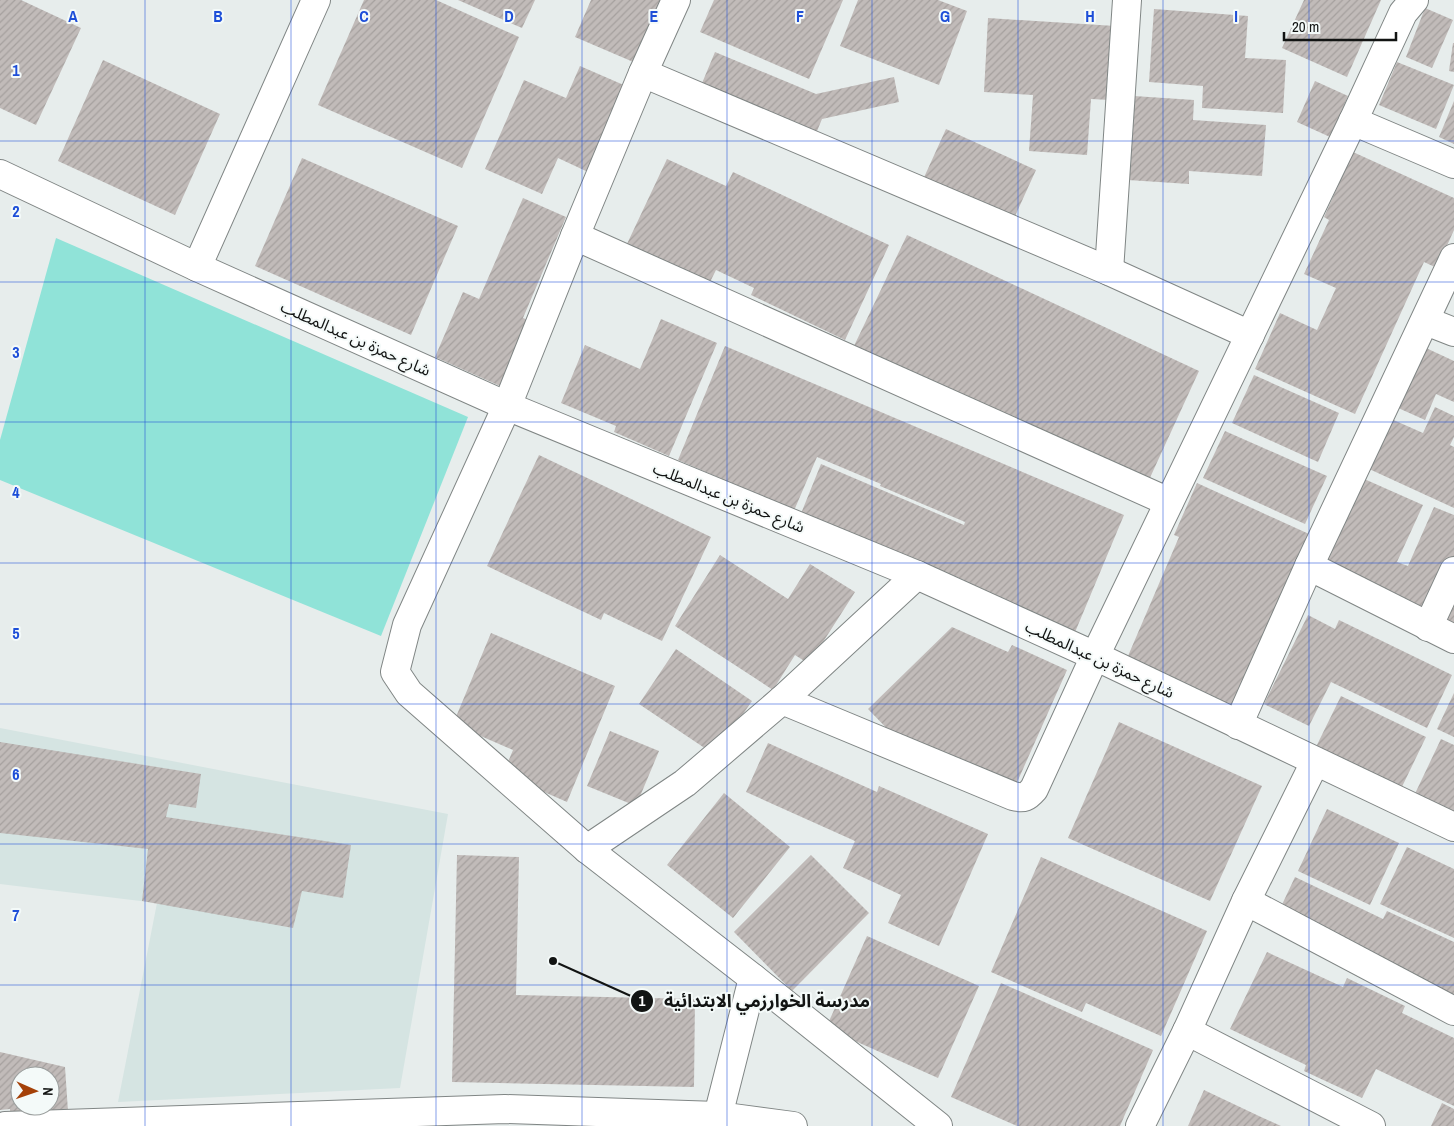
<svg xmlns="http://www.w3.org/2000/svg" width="1454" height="1126" font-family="'Archivo Narrow','Noto Sans Arabic',sans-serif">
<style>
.built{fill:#d5e4e2}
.pitch{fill:#90e3d8}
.building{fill:url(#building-hatch);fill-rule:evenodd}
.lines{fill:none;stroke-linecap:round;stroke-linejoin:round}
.minor-casing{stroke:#808685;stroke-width:30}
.minor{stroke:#fff;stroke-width:28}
.grid{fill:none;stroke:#1d4ed8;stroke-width:1;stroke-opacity:0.55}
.labels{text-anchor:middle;stroke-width:4;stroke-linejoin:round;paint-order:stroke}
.street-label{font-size:16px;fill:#121413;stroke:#f4faf9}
.grid-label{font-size:16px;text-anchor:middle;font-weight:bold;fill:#1d4ed8;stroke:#f4faf9;stroke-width:4;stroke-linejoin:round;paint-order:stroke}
.leader{fill:none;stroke:#121413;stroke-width:2}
.callout-dot{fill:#121413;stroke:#f4faf9;stroke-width:2}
.mark-label{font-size:15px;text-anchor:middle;font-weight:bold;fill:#fff}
.callout-label{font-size:18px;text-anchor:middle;font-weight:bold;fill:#121413;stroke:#f4faf9;stroke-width:4;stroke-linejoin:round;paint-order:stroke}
</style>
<defs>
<pattern id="building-hatch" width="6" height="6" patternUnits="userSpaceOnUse" patternTransform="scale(1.25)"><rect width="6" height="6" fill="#c1bbb9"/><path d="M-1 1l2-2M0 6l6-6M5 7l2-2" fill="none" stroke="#a5a09e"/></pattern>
</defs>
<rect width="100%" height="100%" fill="#e7edec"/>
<path class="built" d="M 0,728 L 448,814 L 400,1088 L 118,1102 L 157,903 L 0,884 Z"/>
<path class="pitch" d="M 56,238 L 468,417 L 381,636 L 0,480 L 0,440 Z"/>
<g class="building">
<path d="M 0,0 L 21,0 L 81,28 L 36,125 L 0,108 Z"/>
<path d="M 364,0 L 436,0 L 519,37 L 462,168 L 318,105 Z"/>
<path d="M 458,0 L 535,0 L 522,28 Z"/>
<path d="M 591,0 L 665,0 L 638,64 L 575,37 Z"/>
<path d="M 714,0 L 843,0 L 809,79 L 700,32 Z"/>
<path d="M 858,0 L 938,0 L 967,11 L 939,85 L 840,46 Z"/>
<path d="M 1304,0 L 1381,0 L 1347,77 L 1282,48 Z"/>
<path d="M 1425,8 L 1453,20 L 1432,68 L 1406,57 Z"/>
<path d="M 1154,9 L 1248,16 L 1245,58 L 1286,60 L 1283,113 L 1202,108 L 1203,86 L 1149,82 Z"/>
<path d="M 988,18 L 1115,26 L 1110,100 L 1091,99 L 1087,155 L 1029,151 L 1033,95 L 984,92 Z"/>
<path d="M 1453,43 L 1454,43 L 1454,72 L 1449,71 Z"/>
<path d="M 715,52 L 816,94 L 894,77 L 899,102 L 822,119 L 815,136 L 700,88 Z"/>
<path d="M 103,60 L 220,114 L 175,215 L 58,161 Z"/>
<path d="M 1397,62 L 1454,85 L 1436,129 L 1379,105 Z"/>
<path d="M 580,66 L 626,86 L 588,172 L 558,158 L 542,194 L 485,169 L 524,80 L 566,98 Z"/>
<path d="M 1315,81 L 1348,96 L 1330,137 L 1297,122 Z"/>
<path d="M 1134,96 L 1194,100 L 1193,120 L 1266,125 L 1262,176 L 1189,171 L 1189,184 L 1128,180 Z"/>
<path d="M 1454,101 L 1454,144 L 1439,137 Z"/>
<path d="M 946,129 L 1036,170 L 1011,225 L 921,184 Z"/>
<path d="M 1353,152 L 1454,198 L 1454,230 L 1437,268 L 1424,262 L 1355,414 L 1255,369 L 1280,313 L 1317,330 L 1336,288 L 1304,274 L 1329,220 L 1324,217 Z"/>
<path d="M 302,158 L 458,226 L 411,335 L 255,266 Z"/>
<path d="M 667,159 L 726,186 L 733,172 L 889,245 L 845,340 L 751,295 L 754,288 L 716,270 L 709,284 L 626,246 Z"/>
<path d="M 523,198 L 566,217 L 523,318 L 528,320 L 500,386 L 435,357 L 463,292 L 479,299 Z"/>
<path d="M 907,235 L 1199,371 L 1148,482 L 854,346 Z"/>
<path d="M 661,319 L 717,343 L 669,456 L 614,432 L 616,426 L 561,403 L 585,345 L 640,369 Z"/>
<path d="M 725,346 L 1124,515 L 1073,637 L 962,586 L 964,580 L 881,545 L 879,550 L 800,516 L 821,464 L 964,525 L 965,522 L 880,486 L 881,484 L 817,457 L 793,513 L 742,492 L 743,488 L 678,460 Z"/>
<path d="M 1426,348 L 1454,361 L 1454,402 L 1436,394 L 1425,420 L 1396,407 Z"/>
<path d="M 1254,375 L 1339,413 L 1318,462 L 1232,423 Z"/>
<path d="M 1435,407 L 1454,416 L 1454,437 L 1450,445 L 1454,447 L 1454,508 L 1367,468 L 1389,418 L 1423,433 Z"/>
<path d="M 1225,431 L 1327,476 L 1305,524 L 1203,478 Z"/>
<path d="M 539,455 L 711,537 L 662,641 L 604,613 L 601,620 L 487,566 Z"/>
<path d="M 1362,478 L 1423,505 L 1397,562 L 1408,566 L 1434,507 L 1454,515 L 1454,556 L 1428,614 L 1323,567 Z"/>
<path d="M 1197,483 L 1309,534 L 1230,711 L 1125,663 L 1179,537 L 1174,535 Z"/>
<path d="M 720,555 L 788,599 L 810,564 L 855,592 L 809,664 L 795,655 L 773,690 L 675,626 Z"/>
<path d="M 1454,591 L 1454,631 L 1439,624 Z"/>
<path d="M 1308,615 L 1335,629 L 1339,620 L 1452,675 L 1427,728 L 1331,682 L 1309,726 L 1264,704 Z"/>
<path d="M 952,627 L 1008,652 L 1012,645 L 1067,670 L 1015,787 L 897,739 L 868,709 Z"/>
<path d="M 491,633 L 615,686 L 567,802 L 503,774 L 513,750 L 453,724 Z"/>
<path d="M 676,649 L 752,701 L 715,755 L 639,704 Z"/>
<path d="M 1454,693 L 1454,737 L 1437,729 Z"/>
<path d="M 1341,696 L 1426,737 L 1399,793 L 1314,751 Z"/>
<path d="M 1119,722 L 1262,786 L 1210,901 L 1068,838 Z"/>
<path d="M 610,731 L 659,751 L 636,806 L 587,786 Z"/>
<path d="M 1441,739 L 1454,745 L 1454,821 L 1412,800 Z"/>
<path d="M 0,742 L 201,774 L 196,808 L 169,804 L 166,817 L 351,845 L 343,898 L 302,891 L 293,928 L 142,901 L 148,849 L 0,833 Z"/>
<path d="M 768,743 L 877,792 L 879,786 L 988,834 L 939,946 L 888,923 L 901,895 L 843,868 L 855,841 L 746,792 Z"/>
<path d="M 724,793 L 790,847 L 733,918 L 667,865 Z"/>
<path d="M 1327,809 L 1399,843 L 1370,905 L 1298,871 Z"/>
<path d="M 1407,847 L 1454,869 L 1454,938 L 1380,904 Z"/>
<path d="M 457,855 L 519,857 L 516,995 L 695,999 L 694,1087 L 452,1082 Z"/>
<path d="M 811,855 L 869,913 L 792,991 L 734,932 Z"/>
<path d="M 1041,857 L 1207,931 L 1161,1036 L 1086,1003 L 1082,1012 L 991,972 Z"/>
<path d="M 1295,877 L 1383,919 L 1387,911 L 1454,942 L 1454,998 L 1279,911 Z"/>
<path d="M 867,936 L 979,986 L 938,1078 L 826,1028 Z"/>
<path d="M 1267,952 L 1343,987 L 1347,978 L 1405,1006 L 1402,1013 L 1454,1038 L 1454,1106 L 1376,1069 L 1362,1098 L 1304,1071 L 1306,1065 L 1230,1029 Z"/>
<path d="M 1001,983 L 1153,1050 L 1120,1126 L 1017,1126 L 951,1097 Z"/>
<path d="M 0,1052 L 65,1067 L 69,1126 L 11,1126 L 10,1109 L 0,1110 ZM 20,1076 L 50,1076 L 50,1106 L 20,1106 Z"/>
<path d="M 1204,1090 L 1261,1117 L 1281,1126 L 1188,1126 Z"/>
<path d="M 1442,1103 L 1454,1109 L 1454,1126 L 1431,1126 Z"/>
</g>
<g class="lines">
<defs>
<g id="minor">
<path d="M 676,0 L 643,73 L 575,236 L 507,406 L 407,625 L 395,672 L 409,693 L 587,849 L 753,978 L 938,1126"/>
<path d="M 643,73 L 1109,271 L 1250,335"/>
<path d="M 1353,121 L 1454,164"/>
<path d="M 0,174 L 197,267 L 507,406 L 917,575 L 1095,656 L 1454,827"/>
<path d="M 575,236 L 1169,502"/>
<path d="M 197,267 L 316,0"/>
<path d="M 1109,271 L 1127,0"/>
<path d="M 1426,321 L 1454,332"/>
<path d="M 1309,566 L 1454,639"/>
<path d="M 1428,627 L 1454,571"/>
<path d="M 782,700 L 1013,796 C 1024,799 1027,797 1034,789 L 1095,656 L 1353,121 L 1403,13 L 1414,0"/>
<path d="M 1238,725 L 1309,566 L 1454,258"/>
<path d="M 587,849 L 685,783 L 782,700 L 917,575"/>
<path d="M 1246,901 L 1454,1011"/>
<path d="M 1187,1031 L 1371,1126"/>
<path d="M 718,1116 L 753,978"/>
<path d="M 5,1126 L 505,1109 L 718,1116 L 793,1126"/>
<path d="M 1140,1126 L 1187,1031 L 1246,901 L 1315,762"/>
</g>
</defs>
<use href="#minor" class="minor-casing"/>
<use href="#minor" class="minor"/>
</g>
<path class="grid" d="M 145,0 L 145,1126M 291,0 L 291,1126M 436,0 L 436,1126M 582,0 L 582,1126M 727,0 L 727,1126M 872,0 L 872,1126M 1018,0 L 1018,1126M 1163,0 L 1163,1126M 1309,0 L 1309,1126M 0,141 L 1454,141M 0,282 L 1454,282M 0,422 L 1454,422M 0,563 L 1454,563M 0,704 L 1454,704M 0,844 L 1454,844M 0,985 L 1454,985"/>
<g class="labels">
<g class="street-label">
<text transform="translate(356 338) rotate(24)" y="6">شارع حمزة بن عبدالمطلب</text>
<text transform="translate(729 497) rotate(22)" y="6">شارع حمزة بن عبدالمطلب</text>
<text transform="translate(1100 659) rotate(25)" y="6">شارع حمزة بن عبدالمطلب</text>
</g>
</g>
<g class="grid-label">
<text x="73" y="22">A</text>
<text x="218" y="22">B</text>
<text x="364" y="22">C</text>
<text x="509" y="22">D</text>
<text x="654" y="22">E</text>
<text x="800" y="22">F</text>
<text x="945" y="22">G</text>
<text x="1090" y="22">H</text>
<text x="1236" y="22">I</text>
<text x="16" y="76">1</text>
<text x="16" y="217">2</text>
<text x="16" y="358">3</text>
<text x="16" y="498">4</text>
<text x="16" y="639">5</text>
<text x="16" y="780">6</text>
<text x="16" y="921">7</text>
</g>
<path class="leader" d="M553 961L642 1001"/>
<g class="callout-dot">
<circle cx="553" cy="961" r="5"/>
<circle cx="642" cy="1001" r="12"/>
</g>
<g class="mark-label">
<text x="642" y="1006">1</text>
</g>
<g class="callout-label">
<text x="767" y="1007">مدرسة الخوارزمي الابتدائية</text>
</g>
<g transform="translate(35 1091) rotate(92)"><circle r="24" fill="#f4faf9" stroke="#9a9e9d"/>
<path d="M0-4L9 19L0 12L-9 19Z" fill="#a44108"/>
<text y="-8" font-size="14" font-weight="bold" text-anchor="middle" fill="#121413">N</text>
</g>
<path d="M1284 32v8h112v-8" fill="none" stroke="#121413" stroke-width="2.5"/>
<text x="1292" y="32" font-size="15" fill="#121413" stroke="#f4faf9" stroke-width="4" paint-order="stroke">20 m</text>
</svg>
